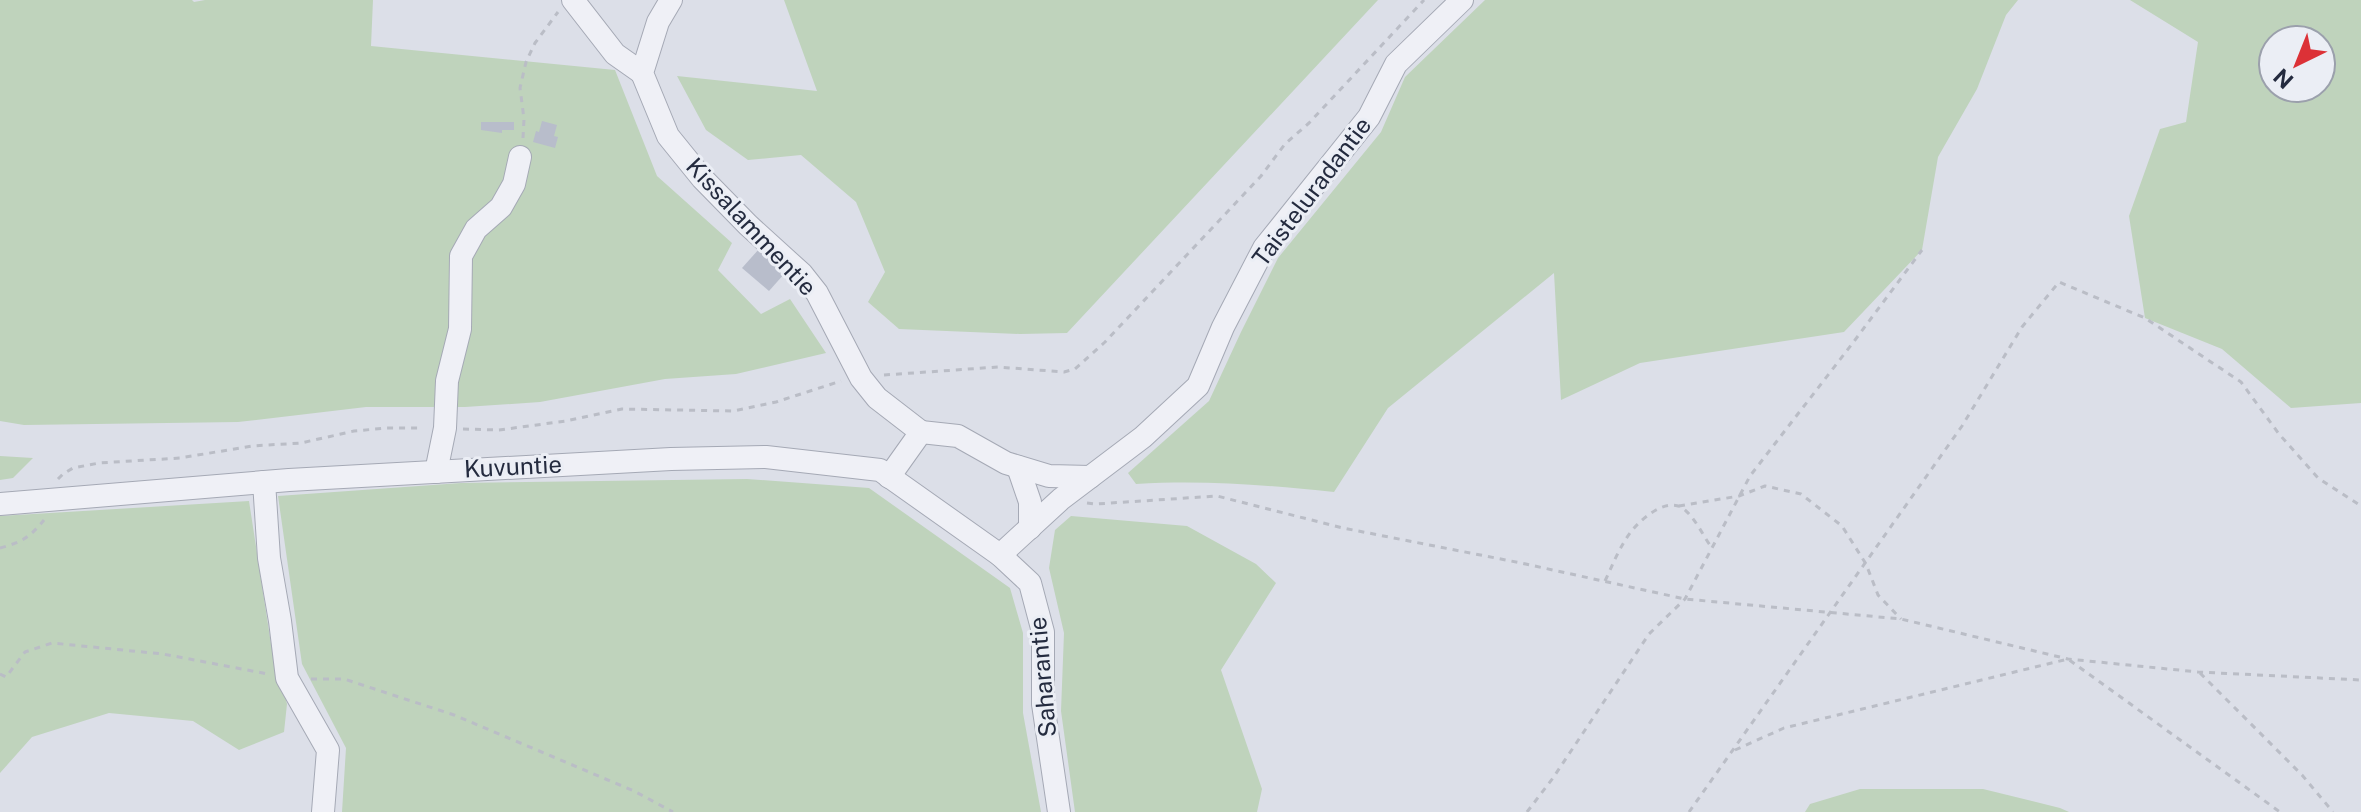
<svg xmlns="http://www.w3.org/2000/svg" width="2361" height="812" font-family="'Public Sans',sans-serif">
<style>
.green{fill:#bfd3bc;fill-rule:evenodd}
.building{fill:#b8bdcb}
.lines{fill:none;stroke-linecap:round;stroke-linejoin:round}
.minor-casing{stroke:#a5a9b5;stroke-width:24}
.path{stroke:#babdc6;stroke-width:3;stroke-dasharray:6 6;stroke-linecap:butt}
.minor{stroke:#eff0f6;stroke-width:22}
.labels{text-anchor:middle;stroke-width:6;stroke-linejoin:round;paint-order:stroke}
.street-label{font-size:24px;fill:#242b3f;stroke:#ebeef5}
</style>
<rect width="100%" height="100%" fill="#dcdfe8"/>
<g class="green">
<path d="M 0,0 L 192,0 L 194,2 L 205,0 L 373,0 L 371,46 L 615,70 L 657,176 L 732,243 L 718,270 L 761,314 L 790,299 L 826,353 L 736,374 L 665,379 L 540,402 L 465,407 L 366,407 L 238,422 L 24,425 L 0,421 Z"/>
<path d="M 784,0 L 1378,0 L 1067,333 L 1020,334 L 899,329 L 868,302 L 885,272 L 856,202 L 801,155 L 748,160 L 706,130 L 677,76 L 817,91 Z"/>
<path d="M 1485,0 L 2018,0 L 2006,15 L 1977,89 L 1938,157 L 1922,250 L 1844,332 L 1640,363 L 1561,400 L 1554,273 L 1388,408 L 1334,492 C 1266,485 1205,480 1136,484 L 1128,473 L 1209,401 L 1241,332 L 1278,258 L 1381,132 L 1405,77 Z"/>
<path d="M 2130,0 L 2361,0 L 2361,403 L 2291,408 L 2222,349 L 2145,318 L 2129,216 L 2160,129 L 2186,122 L 2198,42 ZM 2273,40 L 2321,40 L 2321,88 L 2273,88 Z"/>
<path d="M 0,456 L 33,458 L 13,478 L 0,480 Z"/>
<path d="M 747,479 L 869,488 L 1010,588 L 1023,633 L 1023,713 L 1041,812 L 342,812 L 346,748 L 302,664 L 278,496 L 461,483 Z"/>
<path d="M 249,501 L 271,644 L 287,704 L 284,732 L 239,750 L 193,721 L 109,713 L 32,737 L 0,773 L 0,516 Z"/>
<path d="M 1071,516 L 1187,526 L 1256,564 L 1276,583 L 1221,670 L 1262,789 L 1257,812 L 1075,812 L 1061,711 L 1064,633 L 1049,568 L 1055,530 Z"/>
<path d="M 1860,789 L 1983,789 L 2060,808 L 2069,812 L 1805,812 L 1810,804 Z"/>
</g>
<g class="building">
<path d="M 542,121 L 557,125 L 554,136 L 558,137 L 555,148 L 533,142 L 536,131 L 539,132 Z"/>
<path d="M 481,122 L 514,122 L 514,130 L 502,130 L 502,133 L 481,130 Z"/>
<path d="M 759,249 L 785,273 L 769,291 L 742,268 Z"/>
</g>
<g class="lines">
<defs>
<g id="minor">
<path d="M 573,0 L 615,54 L 642,73"/>
<path d="M 671,0 L 658,22 L 642,73 L 668,136 L 702,178 L 748,225 L 802,274 L 817,293 L 861,378 L 877,398 L 921,432"/>
<path d="M 921,432 L 958,436 L 1006,463 L 1049,476 L 1090,477"/>
<path d="M 1018,467 L 1030,502 L 1030,528"/>
<path d="M 436,472 L 445,428 L 447,381 L 460,329 L 461,256 L 476,229 L 501,207 L 514,184 L 520,157"/>
<path d="M 889,477 L 921,432"/>
<path d="M 264,482 L 269,558 L 280,621 L 287,678 L 328,750 L 323,812"/>
<path d="M 0,504 L 289,480 L 671,459 L 766,457 L 880,470 L 1000,555 L 1030,583 L 1043,632 L 1043,704 L 1059,812"/>
<path d="M 1000,555 L 1061,499 L 1143,437 L 1198,386 L 1223,327 L 1264,248 L 1369,117 L 1396,64 L 1462,0"/>
</g>
</defs>
<use href="#minor" class="minor-casing"/>
<g class="path">
<path d="M 523,138 L 524,119 L 520,88 L 526,62 L 535,43 L 558,12"/>
<path d="M 884,375 L 998,367 L 1064,372 L 1075,369 L 1105,342 L 1261,176 L 1285,144 L 1309,123 L 1424,0"/>
<path d="M 463,429 L 499,430 L 566,421 L 622,409 L 733,411 L 776,402 L 841,381"/>
<path d="M 58,479 L 63,474 L 73,468 L 99,463 L 180,458 L 252,446 L 301,443 L 354,431 L 387,428 L 423,428"/>
<path d="M 1087,503 L 1096,504 L 1217,496 L 1343,528 L 1521,563 L 1685,599 L 1901,619 L 2068,659 L 2198,672 L 2361,680"/>
<path d="M 1679,506 L 1739,496 L 1765,486 L 1801,494 L 1842,526 L 1866,564 L 1878,595 L 1901,619"/>
<path d="M 0,548 C 22,542 29,538 44,520"/>
<path d="M 1605,581 C 1619,551 1627,527 1656,510 C 1663,506 1673,503 1681,507 C 1694,515 1703,536 1712,548"/>
<path d="M 2200,673 L 2302,775 L 2333,812"/>
<path d="M 0,674 L 6,677 L 25,652 L 52,643 L 163,654 L 268,674"/>
<path d="M 311,679 L 344,679 L 454,715 L 634,791 L 673,812"/>
<path d="M 1735,750 L 1784,728 L 2068,659 L 2280,812"/>
<path d="M 1527,812 L 1553,778 L 1649,634 L 1685,599 L 1750,476 L 1855,340 L 1922,250"/>
<path d="M 1689,812 L 1962,426 L 2022,327 L 2059,282 L 2145,318 L 2241,382 L 2279,434 L 2318,478 L 2361,506"/>
</g>
<use href="#minor" class="minor"/>
</g>
<g class="labels">
<g class="street-label">
<text transform="translate(1312 192) rotate(-53)" y="8">Taisteluradantie</text>
<text transform="translate(751 227) rotate(47)" y="8">Kissalammentie</text>
<text transform="translate(513 467) rotate(-3)" y="8">Kuvuntie</text>
<text transform="translate(1043 677) rotate(-95)" y="8">Saharantie</text>
</g>
</g>
<g transform="translate(2297 64) rotate(223)"><circle r="38" fill="#ebeef5" stroke="#9ba0ac" stroke-width="2"/>
<path d="M0-6L14 30L0 20L-14 30Z" fill="#dc3137"/>
<text y="-12" font-size="22" font-weight="bold" text-anchor="middle" fill="#242b3f">N</text>
</g>
</svg>
